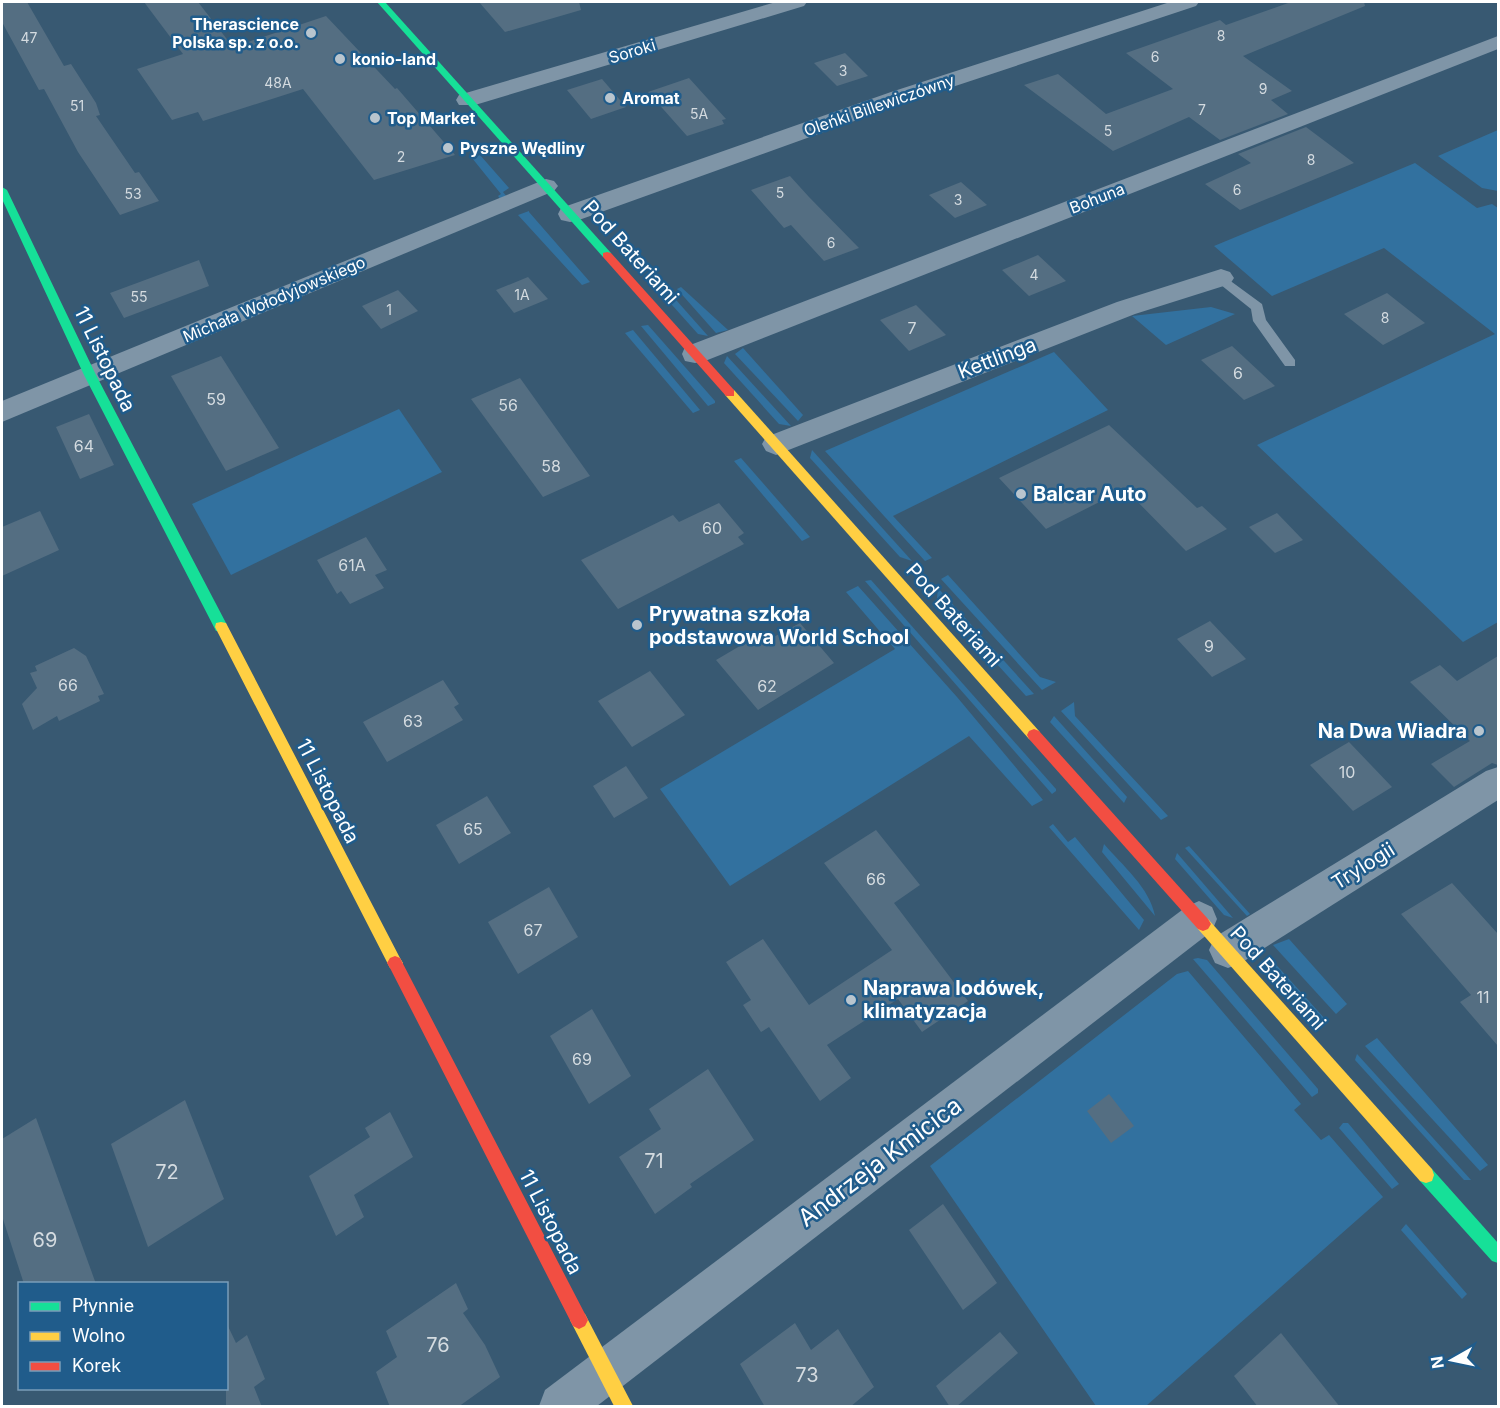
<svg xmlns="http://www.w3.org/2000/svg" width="1500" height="1408" font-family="Inter,sans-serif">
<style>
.green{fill:#32719f}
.building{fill:#546e82}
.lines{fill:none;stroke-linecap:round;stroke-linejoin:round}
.lane{fill:#7f95a7;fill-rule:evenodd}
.street{fill:#7f95a7;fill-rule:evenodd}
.fast{fill:#16e098;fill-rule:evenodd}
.slow{fill:#ffcf43;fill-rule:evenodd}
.jam{fill:#f24e42;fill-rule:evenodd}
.poi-dot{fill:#b9c5ce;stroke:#205c8b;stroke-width:2}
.labels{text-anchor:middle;stroke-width:5;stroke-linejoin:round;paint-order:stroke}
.far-number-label{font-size:14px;fill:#d4dbe0}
.far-poi-label{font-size:16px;font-weight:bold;fill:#fff;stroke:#205c8b;text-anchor:start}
.far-street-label{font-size:16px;fill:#fff;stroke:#205c8b}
.number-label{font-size:16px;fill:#d4dbe0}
.street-label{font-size:20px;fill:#fff;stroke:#205c8b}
.poi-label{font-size:20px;font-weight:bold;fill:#fff;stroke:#205c8b;text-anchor:start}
.near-number-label{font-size:20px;fill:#d4dbe0}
.near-street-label{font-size:24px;fill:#fff;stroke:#205c8b}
</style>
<rect width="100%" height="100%" fill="#385972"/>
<g class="green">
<path d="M 1498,130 L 1498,191 L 1482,188 L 1438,156 Z"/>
<path d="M 480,155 L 509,188 L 503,192 L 507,197 L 501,200 L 498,196 L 501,194 L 472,158 Z"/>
<path d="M 1415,163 L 1477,208 L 1492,204 L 1498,208 L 1498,622 L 1463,642 L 1257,445 L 1495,334 L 1384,248 L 1272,296 L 1214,246 Z"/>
<path d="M 529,211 L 529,212 L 590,282 L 582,285 L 518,215 Z"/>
<path d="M 681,287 L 728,330 L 716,333 L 677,289 Z"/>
<path d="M 669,292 L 708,336 L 698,334 L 664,296 Z"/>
<path d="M 1211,307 L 1235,314 L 1166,345 L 1132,316 Z"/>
<path d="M 648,325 L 715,401 L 715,403 L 708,406 L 641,326 Z"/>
<path d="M 633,330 L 700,410 L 693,413 L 625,333 Z"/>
<path d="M 743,348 L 803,415 L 798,421 L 735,354 Z"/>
<path d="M 1054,352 L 1108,410 L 893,516 L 932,558 L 925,561 L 825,451 Z"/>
<path d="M 727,356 L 791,426 L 779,424 L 724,363 Z"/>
<path d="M 399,409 L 442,472 L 231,575 L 192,504 Z"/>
<path d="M 812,450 L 912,561 L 900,557 L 810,458 Z"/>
<path d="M 741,458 L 810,537 L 802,541 L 734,461 Z"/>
<path d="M 948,575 L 1040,677 L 1056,682 L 1042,690 L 941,579 Z"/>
<path d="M 871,580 L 1056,789 L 1056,791 L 1052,794 L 865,581 Z"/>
<path d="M 858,586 L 957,697 L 1043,800 L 1032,806 L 969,736 L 730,886 L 660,789 L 895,649 L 846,592 Z"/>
<path d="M 938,588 L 1034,694 L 1026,696 L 937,598 Z"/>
<path d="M 1074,702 L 1075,716 L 1168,816 L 1161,820 L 1061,711 Z"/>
<path d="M 1054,716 L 1127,797 L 1124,803 L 1050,722 Z"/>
<path d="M 1053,824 L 1068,842 L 1075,837 L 1144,920 L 1139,930 L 1049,827 Z"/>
<path d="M 1104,844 C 1122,865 1150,888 1155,916 L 1102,852 Z"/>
<path d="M 1189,846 L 1250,914 L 1247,916 L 1185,848 Z"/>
<path d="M 1177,853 L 1233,918 L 1224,915 L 1175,859 Z"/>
<path d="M 1289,939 L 1347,1004 L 1336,1014 L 1273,945 Z"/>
<path d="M 1198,958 L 1207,960 L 1318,1089 L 1318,1093 L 1312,1097 L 1193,959 Z"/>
<path d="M 1271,959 L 1326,1020 L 1319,1021 L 1272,968 Z"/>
<path d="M 1188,971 L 1301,1104 L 1294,1110 L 1321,1140 L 1329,1135 L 1383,1197 L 1146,1406 L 1096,1406 L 930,1166 L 1177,974 Z"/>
<path d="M 1377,1038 L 1488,1165 L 1480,1171 L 1365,1046 Z"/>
<path d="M 1357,1054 L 1471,1180 L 1464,1180 L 1355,1060 Z"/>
<path d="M 1343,1123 L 1348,1123 L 1399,1184 L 1392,1189 L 1339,1128 Z"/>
<path d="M 1406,1224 L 1467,1294 L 1462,1299 L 1401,1230 Z"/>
</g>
<g class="building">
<path d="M 2,2 L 27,2 L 64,66 L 71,64 L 96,103 L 100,115 L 96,116 L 135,173 L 139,172 L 159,201 L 120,215 L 78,152 L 44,89 L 39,90 L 2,22 Z"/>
<path d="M 144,2 L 198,2 L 233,47 L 326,16 L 395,89 L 397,88 L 455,155 L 374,180 L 303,89 L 203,121 L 198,112 L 172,120 L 137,69 L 183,54 Z"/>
<path d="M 479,2 L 579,2 L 581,10 L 505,32 Z"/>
<path d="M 1291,2 L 1364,2 L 1365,6 L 1243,56 L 1292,91 L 1271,100 L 1288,114 L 1220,140 L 1189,117 L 1113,151 L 1024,85 L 1058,74 L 1106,114 L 1173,89 L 1126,53 L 1220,20 L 1226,25 Z"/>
<path d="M 845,53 L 868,76 L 837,86 L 814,63 Z"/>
<path d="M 689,78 L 726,119 L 722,120 L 724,124 L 687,136 L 648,92 Z"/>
<path d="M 602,79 L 626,107 L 591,119 L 567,90 Z"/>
<path d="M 1306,127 L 1354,163 L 1240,210 L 1205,184 L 1251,163 L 1238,154 Z"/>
<path d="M 790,176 L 809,197 L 859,248 L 824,261 L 791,225 L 784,228 L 751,190 Z"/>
<path d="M 961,182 L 987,205 L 955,218 L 929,195 Z"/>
<path d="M 1038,255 L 1066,281 L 1029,296 L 1002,270 Z"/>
<path d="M 199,260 L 209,286 L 124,318 L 110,293 Z"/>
<path d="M 528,277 L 548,299 L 514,313 L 496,290 Z"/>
<path d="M 398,290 L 418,311 L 381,329 L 362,306 Z"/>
<path d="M 1387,293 L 1425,323 L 1383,345 L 1344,314 Z"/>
<path d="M 916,305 L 946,335 L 909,351 L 880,320 Z"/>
<path d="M 1232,346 L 1275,386 L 1244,400 L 1201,360 Z"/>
<path d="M 221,356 L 279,448 L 226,471 L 171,376 Z"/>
<path d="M 520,378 L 590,476 L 543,497 L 471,399 Z"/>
<path d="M 89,414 L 114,465 L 80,479 L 56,427 Z"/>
<path d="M 1109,425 L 1197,508 L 1202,506 L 1227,529 L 1186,551 L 1125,489 L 1046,529 L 999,478 Z"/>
<path d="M 719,503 L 744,533 L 738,537 L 744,544 L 618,609 L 581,560 L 673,515 L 679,522 Z"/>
<path d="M 40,511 L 59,550 L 2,576 L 2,527 Z"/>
<path d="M 1277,513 L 1303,540 L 1275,553 L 1249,527 Z"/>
<path d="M 366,537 L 387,570 L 375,575 L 384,588 L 350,604 L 341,591 L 337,594 L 317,560 Z"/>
<path d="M 1210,621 L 1246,659 L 1212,677 L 1177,639 Z"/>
<path d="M 800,623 L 834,663 L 758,710 L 716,660 L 762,633 L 768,640 Z"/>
<path d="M 74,648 L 86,656 L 104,694 L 98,696 L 100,701 L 59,721 L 57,716 L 33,730 L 22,704 L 37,688 L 30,673 L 37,671 L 35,666 Z"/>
<path d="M 1498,656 L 1498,765 L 1492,763 L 1454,787 L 1431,764 L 1470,741 L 1410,682 L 1440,665 L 1457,681 Z"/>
<path d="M 650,671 L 685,715 L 632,747 L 598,701 Z"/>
<path d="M 443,680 L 459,704 L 454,707 L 463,720 L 387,762 L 363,722 Z"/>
<path d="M 1349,742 L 1392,787 L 1353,811 L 1310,765 Z"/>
<path d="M 626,766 L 648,798 L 614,818 L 593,786 Z"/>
<path d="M 487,796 L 511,833 L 459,864 L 436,825 Z"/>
<path d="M 876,830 L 920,885 L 894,903 L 968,1001 L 922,1032 L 898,999 L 827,1045 L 851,1078 L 820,1101 L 769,1027 L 761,1032 L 743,1005 L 751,1000 L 726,962 L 763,939 L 809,1005 L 892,950 L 824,863 Z"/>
<path d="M 1452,883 L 1498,934 L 1498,1046 L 1460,1002 L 1471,995 L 1401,914 Z"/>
<path d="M 549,887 L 578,937 L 518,974 L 488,922 Z"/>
<path d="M 592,1009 L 631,1076 L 589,1104 L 550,1036 Z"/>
<path d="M 708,1069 L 754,1140 L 690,1184 L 692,1187 L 655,1214 L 619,1157 L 661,1129 L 649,1109 Z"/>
<path d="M 1109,1094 L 1134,1126 L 1111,1143 L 1087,1111 Z"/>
<path d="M 185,1100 L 224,1199 L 148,1247 L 111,1144 Z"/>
<path d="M 390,1112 L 413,1157 L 354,1195 L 364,1217 L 336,1236 L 309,1176 L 370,1137 L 365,1128 Z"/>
<path d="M 36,1118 L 96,1284 L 24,1284 L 2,1216 L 2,1139 Z"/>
<path d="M 943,1204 L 997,1283 L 963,1310 L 909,1230 Z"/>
<path d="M 456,1283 L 468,1309 L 463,1313 L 485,1345 L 500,1377 L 458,1407 L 390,1407 L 376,1372 L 397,1357 L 386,1331 Z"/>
<path d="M 226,1322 L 236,1343 L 247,1335 L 265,1379 L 254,1387 L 262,1407 L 226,1407 Z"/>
<path d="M 795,1323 L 811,1350 L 838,1329 L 874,1387 L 850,1407 L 765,1407 L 740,1364 Z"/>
<path d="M 1000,1332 L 1018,1353 L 956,1407 L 950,1407 L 936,1386 Z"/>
<path d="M 1281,1333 L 1340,1407 L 1258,1407 L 1234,1376 Z"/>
</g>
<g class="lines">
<path class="lane" d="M 1221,274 L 1262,304 L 1266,320 L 1295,360 L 1295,366 L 1285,366 L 1253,321 L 1251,309 L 1216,281 L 1215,278 Z"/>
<g class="street">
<path d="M 776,2 L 807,2 L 804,6 L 475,105 L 459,105 L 456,100 L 459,95 Z"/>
<path d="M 1170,2 L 1199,2 L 1196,6 L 907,102 L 579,220 L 570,222 L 561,220 L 558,214 L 561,208 L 891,92 Z"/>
<path d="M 1498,36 L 1498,49 L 705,361 L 695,363 L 685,361 L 682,354 L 685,347 Z"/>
<path d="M 546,179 L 554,181 L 558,186 L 554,191 L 2,422 L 2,401 Z"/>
<path d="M 1221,269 L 1230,272 L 1234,278 L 1230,284 L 1135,314 L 786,451 L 776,455 L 766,451 L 762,444 L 766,437 L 1117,302 Z"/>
<path d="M 1498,767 L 1498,800 L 1241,963 L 1228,968 L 1215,963 L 1209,950 L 1215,937 L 1486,771 Z"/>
<path d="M 1199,901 L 1212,907 L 1217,919 L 1212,931 L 597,1406 L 539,1406 L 545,1390 L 1186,907 Z"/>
</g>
<g class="fast">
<path d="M 377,2 L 385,2 L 611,253 L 611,257 L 603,257 Z"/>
<path d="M 2,187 L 7,190 L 96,375 L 226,623 L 227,627 L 226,631 L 216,631 L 84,375 L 2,199 Z"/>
<path d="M 1426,1167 L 1432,1169 L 1498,1243 L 1498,1263 L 1492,1261 L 1420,1181 L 1418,1175 L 1420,1169 Z"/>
</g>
<g class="slow">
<path d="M 730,389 L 734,390 L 1039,731 L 1041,735 L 1039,739 L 1034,741 L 1029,739 L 726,396 L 724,393 Z"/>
<path d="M 221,622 L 226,623 L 400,958 L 403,963 L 400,968 L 395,970 L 390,968 L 215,627 L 216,623 Z"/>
<path d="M 1203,917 L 1208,919 L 1432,1169 L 1434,1175 L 1432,1181 L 1426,1183 L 1420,1181 L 1198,929 L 1195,924 L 1198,919 Z"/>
<path d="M 579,1311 L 585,1314 L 633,1406 L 614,1406 L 570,1320 L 573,1314 Z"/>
</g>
<g class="jam">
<path d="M 607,252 L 611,253 L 734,390 L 734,396 L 726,396 L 603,257 L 603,253 Z"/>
<path d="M 1034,729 L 1039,731 L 1208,919 L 1211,924 L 1208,929 L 1203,931 L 1198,929 L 1029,739 L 1027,735 L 1029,731 Z"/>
<path d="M 395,956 L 400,958 L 585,1314 L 588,1320 L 585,1326 L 579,1329 L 573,1326 L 390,968 L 387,963 L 390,958 Z"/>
</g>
</g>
<g class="poi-dot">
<circle cx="311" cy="33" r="6"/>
<circle cx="340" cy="59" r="6"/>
<circle cx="610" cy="98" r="6"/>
<circle cx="375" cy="118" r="6"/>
<circle cx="448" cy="148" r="6"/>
<circle cx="1021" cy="494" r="6"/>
<circle cx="637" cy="625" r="6"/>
<circle cx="1479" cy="731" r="6"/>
<circle cx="851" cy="1000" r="6"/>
</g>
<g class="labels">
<g class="far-number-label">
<text x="1221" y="41">8</text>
<text x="29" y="43">47</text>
<text x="1155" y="62">6</text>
<text x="843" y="76">3</text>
<text x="278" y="88">48A</text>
<text x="1263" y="94">9</text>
<text x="77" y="111">51</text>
<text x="1202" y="115">7</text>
<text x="699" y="119">5A</text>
<text x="1108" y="136">5</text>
<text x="401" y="162">2</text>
<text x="1311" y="165">8</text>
<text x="1237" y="195">6</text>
<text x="780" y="198">5</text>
<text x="133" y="199">53</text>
<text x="958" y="205">3</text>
<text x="831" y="248">6</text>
<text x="1034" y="280">4</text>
<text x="522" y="300">1A</text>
<text x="139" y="302">55</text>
<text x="389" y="315">1</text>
<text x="1385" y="323">8</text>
</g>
<g class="far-poi-label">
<text x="299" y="30" text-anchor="end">Therascience<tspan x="299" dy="18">Polska sp. z o.o.</tspan></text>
<text x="352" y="65">konio-land</text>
<text x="622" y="104">Aromat</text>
<text x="387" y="124">Top Market</text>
<text x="460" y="154">Pyszne Wędliny</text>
</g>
<g class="far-street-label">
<text transform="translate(632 51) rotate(-17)" y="6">Soroki</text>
<text transform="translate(879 105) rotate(-19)" y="6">Oleńki Billewiczówny</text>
<text transform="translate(1097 198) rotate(-21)" y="6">Bohuna</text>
<text transform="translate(274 299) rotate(-23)" y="6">Michała Wołodyjowskiego</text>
</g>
<g class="number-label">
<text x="912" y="334">7</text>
<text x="1238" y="379">6</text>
<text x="216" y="405">59</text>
<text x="508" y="411">56</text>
<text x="84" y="452">64</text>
<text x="551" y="472">58</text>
<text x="712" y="534">60</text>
<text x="352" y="571">61A</text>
<text x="1209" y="652">9</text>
<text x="68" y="691">66</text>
<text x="767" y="692">62</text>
<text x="413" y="727">63</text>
<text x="1347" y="778">10</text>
<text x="473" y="835">65</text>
<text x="876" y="885">66</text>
<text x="533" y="936">67</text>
<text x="1483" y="1003">11</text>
<text x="582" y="1065">69</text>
</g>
<g class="street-label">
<text transform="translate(631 252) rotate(48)" y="7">Pod Bateriami</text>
<text transform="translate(997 358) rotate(-21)" y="7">Kettlinga</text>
<text transform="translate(105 359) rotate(64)" y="7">11 Listopada</text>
<text transform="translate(954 615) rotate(48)" y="7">Pod Bateriami</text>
<text transform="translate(328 791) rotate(63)" y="7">11 Listopada</text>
<text transform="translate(1363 866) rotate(-32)" y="7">Trylogii</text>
<text transform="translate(1278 978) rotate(48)" y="7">Pod Bateriami</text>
<text transform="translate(551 1222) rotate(63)" y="7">11 Listopada</text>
</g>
<g class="poi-label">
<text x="1033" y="501">Balcar Auto</text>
<text x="649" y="621">Prywatna szkoła<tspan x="649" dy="23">podstawowa World School</tspan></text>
<text x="1467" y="738" text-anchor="end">Na Dwa Wiadra</text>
<text x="863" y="995">Naprawa lodówek,<tspan x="863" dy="23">klimatyzacja</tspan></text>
</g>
<g class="near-number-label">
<text x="654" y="1168">71</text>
<text x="167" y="1179">72</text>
<text x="45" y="1247">69</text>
<text x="438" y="1352">76</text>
<text x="807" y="1382">73</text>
</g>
<g class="near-street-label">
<text transform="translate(880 1162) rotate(-37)" y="8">Andrzeja Kmicica</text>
</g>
</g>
<rect width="1500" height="1408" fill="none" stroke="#ffffff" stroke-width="6"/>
<rect x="18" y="1282" width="210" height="108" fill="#205c8b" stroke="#799db9" stroke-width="1.5"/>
<rect x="30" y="1302" width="30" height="9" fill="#16e098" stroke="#799db9" stroke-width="1.5"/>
<text x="72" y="1312" font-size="18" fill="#ffffff">Płynnie</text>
<rect x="30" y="1332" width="30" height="9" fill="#ffcf43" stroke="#799db9" stroke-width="1.5"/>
<text x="72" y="1342" font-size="18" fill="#ffffff">Wolno</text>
<rect x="30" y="1362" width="30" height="9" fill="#f24e42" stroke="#799db9" stroke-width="1.5"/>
<text x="72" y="1372" font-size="18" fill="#ffffff">Korek</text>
<g transform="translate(1452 1360) rotate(261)" stroke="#205c8b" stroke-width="4.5" paint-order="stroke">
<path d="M0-4.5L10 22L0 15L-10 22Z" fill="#ffffff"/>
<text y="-9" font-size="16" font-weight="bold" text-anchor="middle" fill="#ffffff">N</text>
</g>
</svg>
